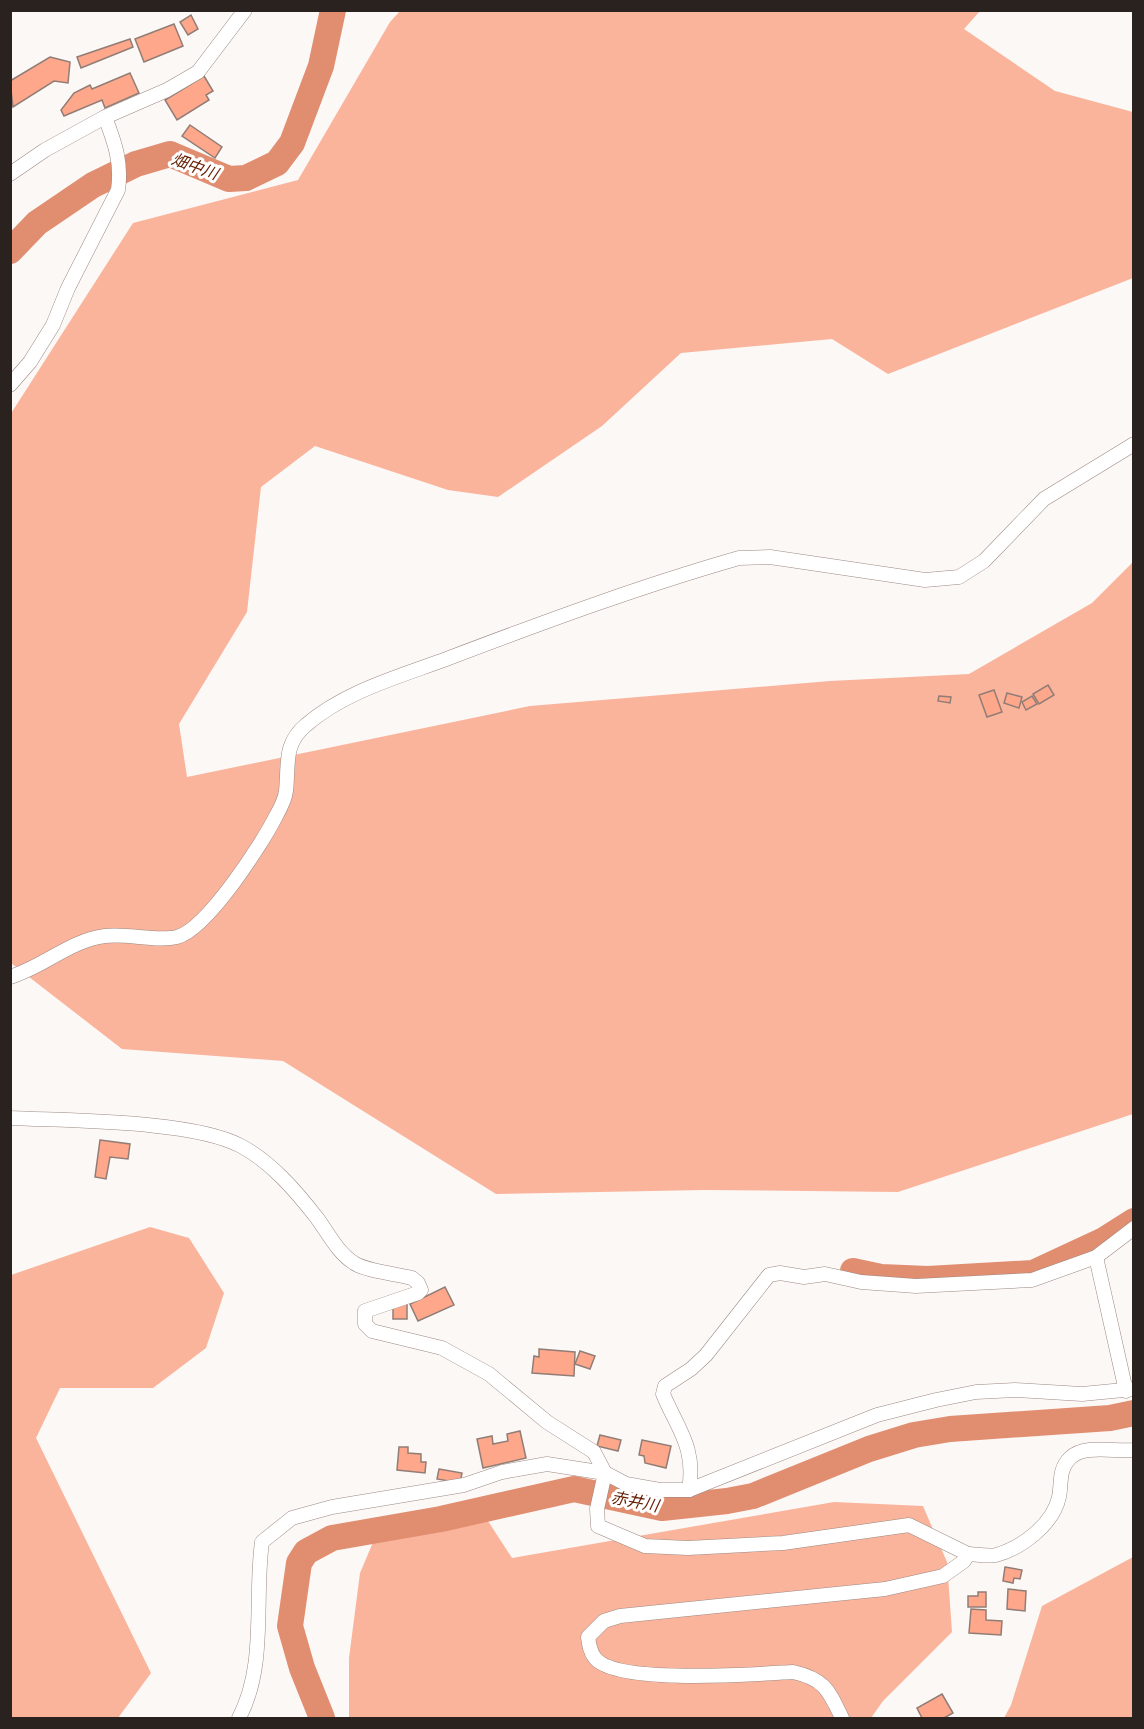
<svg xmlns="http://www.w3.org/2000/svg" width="1144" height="1729" font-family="'DejaVu Sans','Noto Sans JP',sans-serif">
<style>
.forest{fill:#fab49c}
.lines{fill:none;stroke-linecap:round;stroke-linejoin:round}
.river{stroke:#e18d70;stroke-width:26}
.building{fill:#fea78a;stroke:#917d76;stroke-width:1.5}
.minor-casing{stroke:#9d8982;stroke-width:15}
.minor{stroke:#fff;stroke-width:14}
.labels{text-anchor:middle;stroke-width:6;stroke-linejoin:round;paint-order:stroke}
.water-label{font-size:16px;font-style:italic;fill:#671d00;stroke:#fff}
</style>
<rect width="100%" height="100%" fill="#fcf8f6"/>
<g class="forest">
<path d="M 400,11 L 980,11 L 964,29 L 1055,91 L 1133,112 L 1133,278 L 888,374 L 832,339 L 681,353 L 602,426 L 498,497 L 448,490 L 315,446 L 261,487 L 247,612 L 179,724 L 187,777 L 530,706 L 830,681 L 969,674 L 1092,603 L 1133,562 L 1133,1114 L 898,1192 L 704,1190 L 496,1194 L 283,1061 L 122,1049 L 11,963 L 10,415 L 133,223 L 298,180 L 390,22 Z"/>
<path d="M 150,1227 L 189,1238 L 224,1293 L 206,1348 L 153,1388 L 60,1388 L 36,1438 L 151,1673 L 118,1718 L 11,1718 L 11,1275 Z"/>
<path d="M 834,1502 L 923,1506 L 947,1562 L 952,1632 L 883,1701 L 871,1718 L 349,1718 L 349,1658 L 360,1573 L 374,1540 L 488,1521 L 512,1558 Z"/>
<path d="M 1133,1557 L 1133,1718 L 1004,1718 L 1011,1705 L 1042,1606 Z"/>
</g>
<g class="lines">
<g class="river">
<path d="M 10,251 L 37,223 L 93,185 L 136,164 L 170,154 L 229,179 L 246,178 L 277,163 L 292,143 L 321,66 L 333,10"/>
<path d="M 853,1271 L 881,1277 L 928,1279 L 1033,1273 L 1104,1240 L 1134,1221"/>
<path d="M 322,1718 L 302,1668 L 290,1626 L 299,1563 L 306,1552 L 332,1538 L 441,1519 L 574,1489 L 662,1508 L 727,1501 L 753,1496 L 869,1449 L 914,1435 L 950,1429 L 1110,1418 L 1134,1413"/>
</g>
</g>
<g class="building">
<path d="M 191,15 L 198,29 L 188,35 L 180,22 Z"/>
<path d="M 174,24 L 183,46 L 144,62 L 135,39 Z"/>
<path d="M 130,39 L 133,47 L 81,68 L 77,57 Z"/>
<path d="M 50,57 L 70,62 L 68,83 L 54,81 L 13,107 L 10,81 Z"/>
<path d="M 130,73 L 139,93 L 105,108 L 102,100 L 64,116 L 61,110 L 74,93 L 90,85 L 92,89 Z"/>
<path d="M 204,76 L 213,91 L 206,95 L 209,100 L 177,120 L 165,100 Z"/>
<path d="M 190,125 L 222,147 L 215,158 L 182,136 Z"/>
<path d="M 1048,685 L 1054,695 L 1039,704 L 1033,694 Z"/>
<path d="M 994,690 L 1002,712 L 987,717 L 979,695 Z"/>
<path d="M 1007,693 L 1022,697 L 1019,708 L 1004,703 Z"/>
<path d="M 939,696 L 951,697 L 950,703 L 938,701 Z"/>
<path d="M 1032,696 L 1037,704 L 1026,710 L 1022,702 Z"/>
<path d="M 100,1140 L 130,1144 L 128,1159 L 110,1157 L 106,1179 L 95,1177 Z"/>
<path d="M 445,1287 L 454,1305 L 418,1321 L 410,1304 Z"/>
<rect x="393" y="1304" width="14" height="15"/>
<path d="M 539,1349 L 575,1352 L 574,1376 L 532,1373 L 534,1356 L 539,1357 Z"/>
<path d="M 580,1351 L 595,1356 L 590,1369 L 575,1364 Z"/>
<path d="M 520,1431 L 526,1458 L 483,1468 L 477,1439 L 492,1436 L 493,1444 L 508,1441 L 507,1434 Z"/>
<path d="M 600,1435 L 621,1440 L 618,1451 L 597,1446 Z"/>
<path d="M 642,1440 L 671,1446 L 666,1468 L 645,1463 L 644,1456 L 639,1455 Z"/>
<path d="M 399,1447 L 408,1447 L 408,1453 L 421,1454 L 421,1462 L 426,1462 L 425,1473 L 397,1470 Z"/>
<path d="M 439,1469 L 462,1473 L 460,1483 L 437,1479 Z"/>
<path d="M 1005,1567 L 1022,1570 L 1020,1579 L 1014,1578 L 1013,1583 L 1003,1581 Z"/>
<path d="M 1008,1589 L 1026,1591 L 1025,1611 L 1007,1609 Z"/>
<path d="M 978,1592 L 986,1592 L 986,1607 L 968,1607 L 968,1596 L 978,1596 Z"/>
<path d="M 971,1609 L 986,1610 L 986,1620 L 1002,1621 L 1001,1635 L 969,1633 Z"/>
<path d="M 942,1694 L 953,1713 L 944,1718 L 922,1718 L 917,1708 Z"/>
</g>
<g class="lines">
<defs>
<g id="minor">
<path d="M 10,174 L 45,150 L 105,117 L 167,90 L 198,72 L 245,10"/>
<path d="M 10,385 L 30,362 L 53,325 L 68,288 L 118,190 C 122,163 115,143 105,117"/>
<path d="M 10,977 C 43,967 71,940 105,936 C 127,933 157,942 177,937 C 207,929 262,844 276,816 C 280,809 285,799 286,791 C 289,765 283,744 306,725 C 345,691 401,676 449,658 C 544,622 641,586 739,558 L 770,557 L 925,580 L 959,577 L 984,561 L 1044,499 L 1134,444"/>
<path d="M 10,1118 C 68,1121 193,1120 241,1146 C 271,1162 296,1191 317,1218 C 328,1233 338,1253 354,1263 C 366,1271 397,1274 412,1278 L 418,1283 L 421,1290 L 418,1293 L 365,1311 L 365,1324 L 372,1331 L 442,1348 L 489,1374 L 547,1422 L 594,1452 L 605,1473 L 597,1509 L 598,1526 L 645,1546 L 688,1548 L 783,1543 L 909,1525 L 968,1554 L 964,1561 L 943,1576 L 885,1589 L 620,1616 L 604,1621 L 588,1637 C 589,1644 590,1652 595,1658 C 616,1685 757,1674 793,1672 C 825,1679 829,1691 842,1718"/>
<path d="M 1096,1257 L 1126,1391"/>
<path d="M 689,1490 C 696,1447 678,1430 663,1394 L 665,1386 L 691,1369 L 706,1355 L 769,1275 L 780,1273 L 804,1277 L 825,1274 L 861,1282 L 916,1286 L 1032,1280 L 1096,1257 L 1134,1228"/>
<path d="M 968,1554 C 976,1554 987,1557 996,1555 C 1021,1548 1053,1525 1059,1497 C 1062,1483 1058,1470 1070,1458 C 1084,1444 1115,1452 1134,1450"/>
<path d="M 239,1718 C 267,1665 254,1600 262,1542 L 292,1518 L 332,1507 L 464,1485 L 502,1472 L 547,1464 L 605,1473 L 626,1484 L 660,1490 L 689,1490 L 877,1415 L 936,1400 L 976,1392 L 1015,1390 L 1082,1394 L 1134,1389"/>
</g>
</defs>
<use href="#minor" class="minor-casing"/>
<use href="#minor" class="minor"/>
</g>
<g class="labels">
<g class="water-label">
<text transform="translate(195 166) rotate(20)" y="6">畑中川</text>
<text transform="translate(635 1501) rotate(11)" y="6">赤井川</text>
</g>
</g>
<rect width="1144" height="1729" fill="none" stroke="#2a221f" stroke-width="24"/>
</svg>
